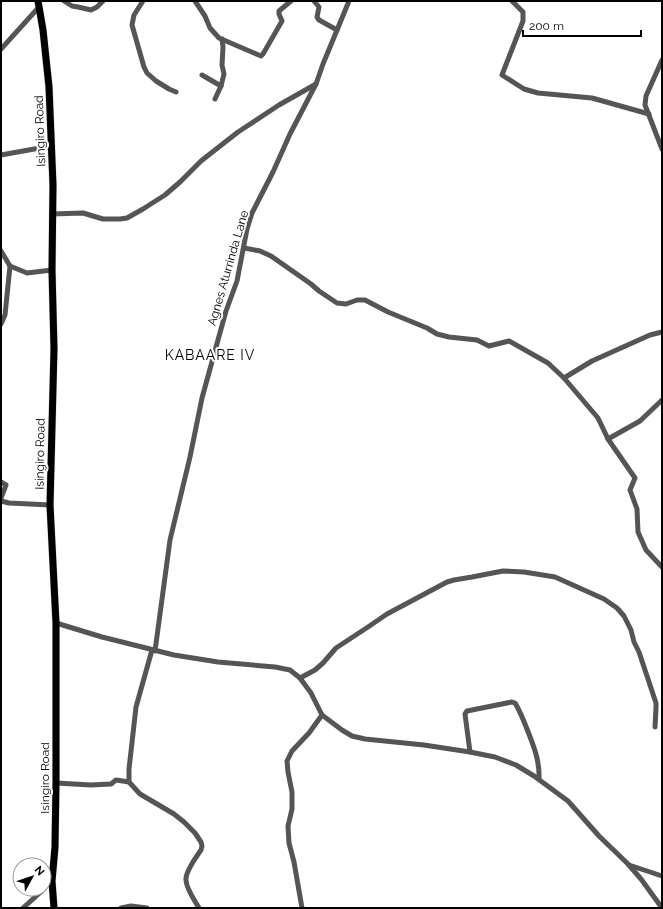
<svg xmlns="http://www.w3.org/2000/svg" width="663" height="909" font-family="Raleway,sans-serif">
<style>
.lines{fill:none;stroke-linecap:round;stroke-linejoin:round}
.major-casing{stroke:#dbdbdb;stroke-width:8}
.minor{stroke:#555;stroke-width:5}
.major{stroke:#000;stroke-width:7}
.labels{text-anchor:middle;stroke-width:4;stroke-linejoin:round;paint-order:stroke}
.street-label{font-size:12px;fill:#000;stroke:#fff}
.quarter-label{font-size:14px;letter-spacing:1px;fill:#000;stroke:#fff}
</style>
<rect width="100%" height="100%" fill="#fff"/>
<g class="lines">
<defs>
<path id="major" d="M 38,1 L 43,30 L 49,87 L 53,185 L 52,270 L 54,349 L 50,505 L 56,623 L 56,783 L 55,847 L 52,881 L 54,908"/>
</defs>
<use href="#major" class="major-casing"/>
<g class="minor">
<path d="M 64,1 L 72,6 L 78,7 L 91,10 L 97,7 L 103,1"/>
<path d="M 143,1 L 134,15 L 132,25 L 144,67 L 147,73 L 156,81 L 169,89 L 176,92"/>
<path d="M 195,1 L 205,16 L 210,28 L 219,38 L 261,56 L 263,54 L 282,21 L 279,14 L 279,11 L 291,1"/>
<path d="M 314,1 L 319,7 L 317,17 L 319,20 L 337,30"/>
<path d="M 512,1 L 523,12 L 523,21 L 502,75 L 524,89 L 538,93 L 592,98 L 649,114"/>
<path d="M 1,49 L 39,7"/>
<path d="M 662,60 L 646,96 L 645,105 L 662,149"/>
<path d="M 202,75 L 221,86"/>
<path d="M 215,99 L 221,86 L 224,74 L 222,65 L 223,47 L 222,39"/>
<path d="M 1,155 L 51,146"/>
<path d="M 52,214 L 83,213 L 103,219 L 120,219 L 127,218 L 143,209 L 165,195 L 180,182 L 201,161 L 238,132 L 279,105 L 316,84"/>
<path d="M 244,248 L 260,251 L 271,256 L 311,284 L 319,291 L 337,303 L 346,304 L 357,300 L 365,300 L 388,312 L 427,328 L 437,334 L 449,337 L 477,340 L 489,346 L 509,341 L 548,363 L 564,378 L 598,418 L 608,439 L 635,478 L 630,490 L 637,509 L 638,532 L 646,550 L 662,567"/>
<path d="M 1,251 L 10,266 L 27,273 L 52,270"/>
<path d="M 1,324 L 5,315 L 10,266"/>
<path d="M 564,378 L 592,361 L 650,335 L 662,332"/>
<path d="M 608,439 L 640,421 L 662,400"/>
<path d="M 1,482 L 6,485 L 1,498"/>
<path d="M 1,501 L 9,503 L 50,505"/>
<path d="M 56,623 L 102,637 L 174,655 L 218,662 L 275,667 L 290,670 L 300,678 L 311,693 L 322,715 L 342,730 L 352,736 L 365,739 L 424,745 L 470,752 L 495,757 L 516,765 L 534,776 L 568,801 L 599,836 L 628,864 L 641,879 L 662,908"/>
<path d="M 152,650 L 136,707 L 129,769 L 129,782 L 140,794 L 174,814 L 184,822 L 195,833 L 201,842 L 202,846 L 201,850 C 196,857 186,871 186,879 C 185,887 195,901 199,908"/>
<path d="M 155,651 L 170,540 L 190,457 L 202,398 L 226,311 L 237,281 L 247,229 L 252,213 L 273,172 L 290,134 L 316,84 L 323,64 L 349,1"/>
<path d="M 300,678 L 315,670 L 323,663 L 336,648 L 368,627 L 387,614 L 447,582 L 454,580 L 472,577 L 503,571 L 524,572 L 555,577 L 604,599 L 617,608 L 624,616 L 631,630 L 634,642 L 639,652 L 656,703 L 656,708 L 655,727"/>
<path d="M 470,752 L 465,714 L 467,711 L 512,702 L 515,703 C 519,709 522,717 525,724 C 532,742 540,759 539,779"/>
<path d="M 56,783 L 91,785 L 111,784 L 116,780 L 129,782"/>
<path d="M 629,865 L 662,876"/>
<path d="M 23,908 L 44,889"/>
<path d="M 121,908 L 131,906 L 147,908"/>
<path d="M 302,908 L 294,862 L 289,843 L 288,826 L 292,809 L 292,792 L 288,772 L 287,761 L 292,751 L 309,733 L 322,715"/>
</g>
<use href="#major" class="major"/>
</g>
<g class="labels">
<g class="street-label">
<text transform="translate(40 131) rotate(-92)" y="4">Isingiro Road</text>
<text transform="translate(228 268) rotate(-74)" y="4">Agnes Aturrinda Lane</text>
<text transform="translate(40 454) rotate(-89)" y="4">Isingiro Road</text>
<text transform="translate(45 778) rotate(-90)" y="4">Isingiro Road</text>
</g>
<g class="quarter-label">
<text x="210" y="360">KABAARE IV</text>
</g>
</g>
<rect width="663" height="909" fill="none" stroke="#000000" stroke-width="4"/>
<g transform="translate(32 877) rotate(50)"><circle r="19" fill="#ffffff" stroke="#999999"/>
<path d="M0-3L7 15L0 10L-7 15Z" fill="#000000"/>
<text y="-6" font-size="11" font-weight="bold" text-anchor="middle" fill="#000000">N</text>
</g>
<path d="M523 30v6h118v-6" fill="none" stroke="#000000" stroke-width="2"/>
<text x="529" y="30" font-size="12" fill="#000000" stroke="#ffffff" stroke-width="3" paint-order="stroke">200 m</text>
</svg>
